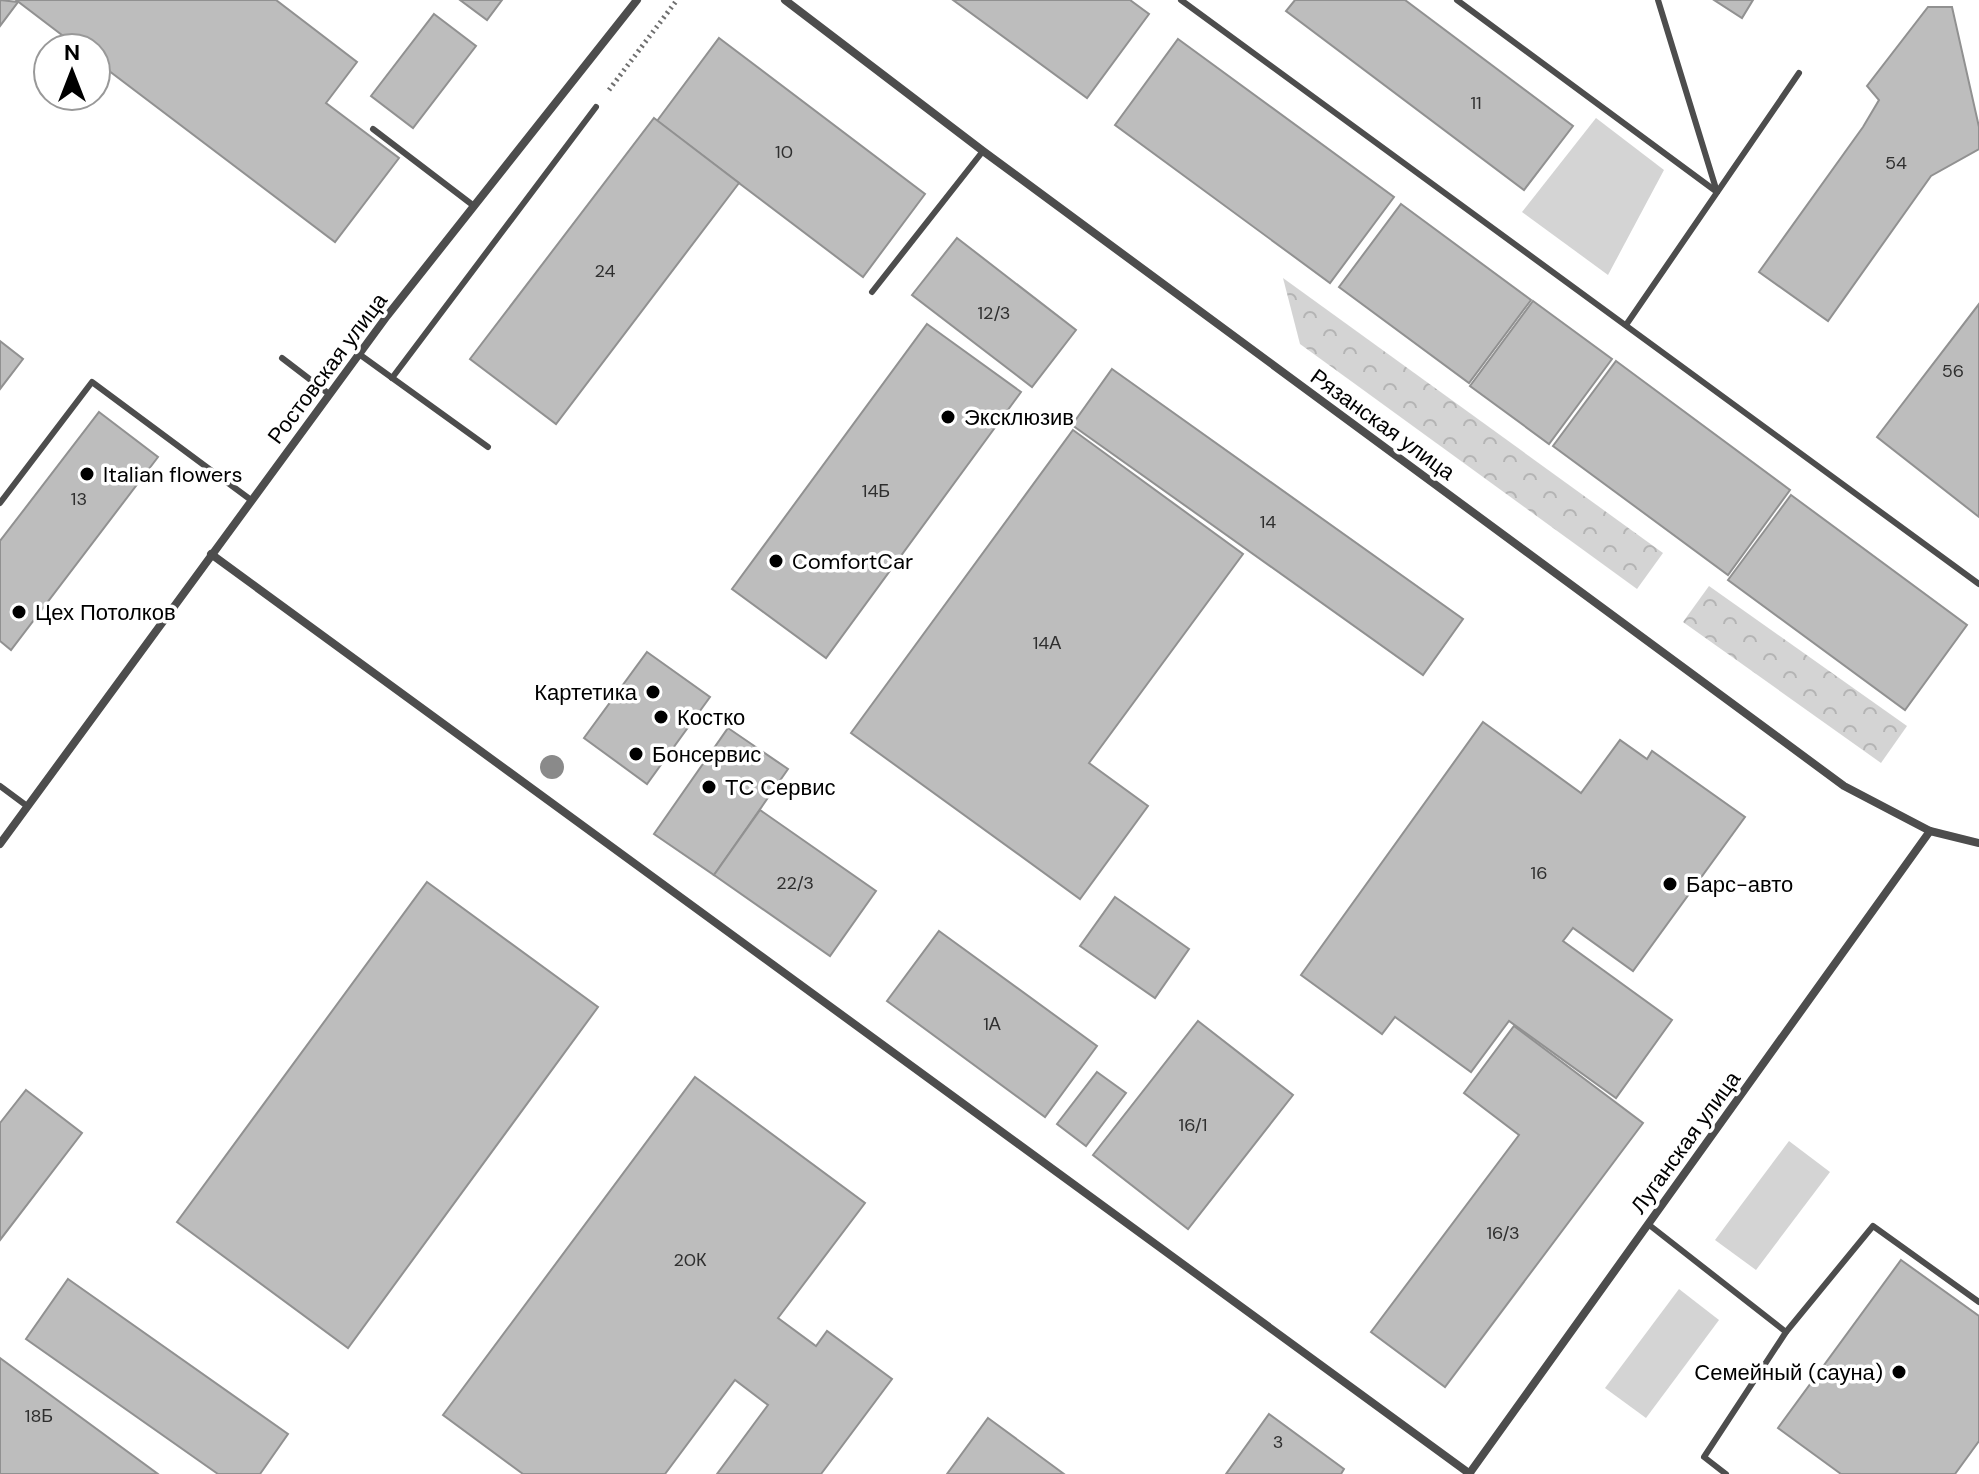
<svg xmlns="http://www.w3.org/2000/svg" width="1979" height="1474" font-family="'DM Sans',sans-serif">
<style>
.grass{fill:#d4d4d4}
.forest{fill:url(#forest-crowns)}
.building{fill:#bdbdbd;stroke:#919191;stroke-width:2}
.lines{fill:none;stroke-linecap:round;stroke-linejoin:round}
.path{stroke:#6f6f6f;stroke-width:5;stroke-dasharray:2 4;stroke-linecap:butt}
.service{stroke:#4d4d4d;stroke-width:6}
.minor{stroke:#4d4d4d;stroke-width:8}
.tree{fill:#8a8a8a}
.poi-dot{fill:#000;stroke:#fff;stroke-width:3}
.labels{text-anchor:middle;stroke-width:7;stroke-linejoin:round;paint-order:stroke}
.number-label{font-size:18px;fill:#2f2f2f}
.street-label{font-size:22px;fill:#000;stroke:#fff}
.poi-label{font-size:22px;fill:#000;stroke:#fff;text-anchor:start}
</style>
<defs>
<pattern id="forest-crowns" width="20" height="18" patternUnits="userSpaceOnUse" patternTransform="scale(2)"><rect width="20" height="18" fill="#d4d4d4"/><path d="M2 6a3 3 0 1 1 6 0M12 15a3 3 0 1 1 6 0" fill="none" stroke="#b4b4b4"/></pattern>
</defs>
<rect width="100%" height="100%" fill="#fff"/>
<g class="grass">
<path d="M 1596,118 L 1664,170 L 1608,275 L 1522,212 Z"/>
<path d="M 1789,1141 L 1830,1172 L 1756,1270 L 1715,1240 Z"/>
<path d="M 1679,1289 L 1719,1320 L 1646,1418 L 1605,1388 Z"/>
</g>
<g class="forest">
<path d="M 1283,278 L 1663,553 L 1637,589 L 1300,344 Z"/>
<path d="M 1709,586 L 1907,726 L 1881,763 L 1683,622 Z"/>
</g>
<g class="building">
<path d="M 0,0 L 18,2 L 0,26 Z"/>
<path d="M 16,0 L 276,0 L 357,62 L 326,103 L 399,158 L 335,242 L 96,61 L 96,48 L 79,48 Z"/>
<path d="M 460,0 L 502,0 L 487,20 Z"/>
<path d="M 953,0 L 1130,0 L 1149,14 L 1087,98 Z"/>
<path d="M 1295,0 L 1405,0 L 1573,126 L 1524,190 L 1286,11 Z"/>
<path d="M 1714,0 L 1753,0 L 1742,18 Z"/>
<path d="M 1928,7 L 1952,7 L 1979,127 L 1979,149 L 1931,176 L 1828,321 L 1759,272 L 1863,127 L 1879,100 L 1867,86 Z"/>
<path d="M 434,14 L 476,46 L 413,128 L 371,96 Z"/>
<path d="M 719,38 L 925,194 L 863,277 L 657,121 Z"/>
<path d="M 1178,39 L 1394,197 L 1330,283 L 1115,125 Z"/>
<path d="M 654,118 L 739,183 L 556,424 L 470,359 Z"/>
<path d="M 1401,204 L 1531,300 L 1469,383 L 1339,287 Z"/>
<path d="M 957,238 L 1076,330 L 1032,387 L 912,295 Z"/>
<path d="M 1533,301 L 1612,359 L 1549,444 L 1470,386 Z"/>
<path d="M 1979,304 L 1979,517 L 1877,437 Z"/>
<path d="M 927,324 L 1021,392 L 826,658 L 732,589 Z"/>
<path d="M 0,341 L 23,359 L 0,389 Z"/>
<path d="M 1616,361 L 1790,490 L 1728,575 L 1553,446 Z"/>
<path d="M 1112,369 L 1463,619 L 1423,675 L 1072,425 Z"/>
<path d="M 99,412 L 158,457 L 11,650 L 0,641 L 0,541 Z"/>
<path d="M 1073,430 L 1243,554 L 1089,763 L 1148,806 L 1080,899 L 851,733 Z"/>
<path d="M 1791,495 L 1967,625 L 1905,710 L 1728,580 Z"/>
<path d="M 647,652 L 710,697 L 647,784 L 584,738 Z"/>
<path d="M 1483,722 L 1581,793 L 1620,740 L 1647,759 L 1652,751 L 1745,817 L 1633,971 L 1573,928 L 1563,941 L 1672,1020 L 1616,1098 L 1509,1021 L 1471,1072 L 1395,1017 L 1382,1034 L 1301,975 Z"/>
<path d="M 728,728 L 788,769 L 714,875 L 654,834 Z"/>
<path d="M 760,810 L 876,891 L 830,956 L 714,875 Z"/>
<path d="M 427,882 L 598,1007 L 348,1348 L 177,1222 Z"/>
<path d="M 1115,897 L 1189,949 L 1155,998 L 1080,946 Z"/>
<path d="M 939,931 L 1097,1046 L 1045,1117 L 887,1001 Z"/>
<path d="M 1198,1021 L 1293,1095 L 1188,1229 L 1093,1155 Z"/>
<path d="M 1514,1026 L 1643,1123 L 1445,1387 L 1371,1332 L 1519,1135 L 1464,1093 Z"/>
<path d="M 1097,1072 L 1126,1093 L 1086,1146 L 1057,1124 Z"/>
<path d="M 695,1077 L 865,1203 L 778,1318 L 816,1346 L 827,1331 L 892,1379 L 821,1474 L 717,1474 L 768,1405 L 735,1380 L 665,1474 L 523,1474 L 443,1415 Z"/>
<path d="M 26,1090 L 82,1133 L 0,1240 L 0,1123 Z"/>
<path d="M 1901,1260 L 1979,1316 L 1979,1441 L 1955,1474 L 1841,1474 L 1778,1428 Z"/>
<path d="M 68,1279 L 288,1434 L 260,1474 L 218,1474 L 26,1339 Z"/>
<path d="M 0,1358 L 158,1474 L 0,1474 Z"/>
<path d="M 1269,1414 L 1344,1469 L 1341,1474 L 1226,1474 Z"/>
<path d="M 988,1418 L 1064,1474 L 947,1474 Z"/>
</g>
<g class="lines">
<path class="path" d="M 609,90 L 677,0"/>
<g class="service">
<path d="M 1181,0 L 1979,584"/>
<path d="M 1457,0 L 1717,192"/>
<path d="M 1658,0 L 1717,192"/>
<path d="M 373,129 L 474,206"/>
<path d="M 872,292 L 983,151"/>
<path d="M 1626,325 L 1799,73"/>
<path d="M 359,354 L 488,447"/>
<path d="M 282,358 L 329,394"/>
<path d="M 392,378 L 596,107"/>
<path d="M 0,503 L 92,382 L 251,500"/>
<path d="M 0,786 L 27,806"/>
<path d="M 1648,1224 L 1786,1332"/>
<path d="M 1726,1474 L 1704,1457 L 1786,1332 L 1873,1226 L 1979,1302"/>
</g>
<g class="minor">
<path d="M 785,0 L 983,151 L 1844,786 L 1930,831 L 1979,843"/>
<path d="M 211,554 L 1470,1474"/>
<path d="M 0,844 L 387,316 L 637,0"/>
<path d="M 1469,1474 L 1930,831"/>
</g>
</g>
<circle class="tree" cx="552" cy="767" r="12"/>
<g class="poi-dot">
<circle cx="948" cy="417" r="8"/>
<circle cx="87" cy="474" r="8"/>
<circle cx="776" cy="561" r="8"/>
<circle cx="19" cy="612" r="8"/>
<circle cx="653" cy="692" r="8"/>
<circle cx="661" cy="717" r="8"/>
<circle cx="636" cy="754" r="8"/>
<circle cx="709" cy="787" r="8"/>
<circle cx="1670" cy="884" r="8"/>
<circle cx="1899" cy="1372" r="8"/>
</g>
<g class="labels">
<g class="number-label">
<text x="1476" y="109">11</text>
<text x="784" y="158">10</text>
<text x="1896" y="169">54</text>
<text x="605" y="277">24</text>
<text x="994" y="319">12/3</text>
<text x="1953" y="377">56</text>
<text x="876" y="497">14Б</text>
<text x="79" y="505">13</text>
<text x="1268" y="528">14</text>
<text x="1047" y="649">14А</text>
<text x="1539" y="879">16</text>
<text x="795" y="889">22/3</text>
<text x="992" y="1030">1А</text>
<text x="1193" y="1131">16/1</text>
<text x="1503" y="1239">16/3</text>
<text x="690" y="1266">20К</text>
<text x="39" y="1422">18Б</text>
<text x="1278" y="1448">3</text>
</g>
<g class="street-label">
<text transform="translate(327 368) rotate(-53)" y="8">Ростовская улица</text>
<text transform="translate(1383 424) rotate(36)" y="8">Рязанская улица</text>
<text transform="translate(1685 1142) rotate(-54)" y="8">Луганская улица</text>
</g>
<g class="poi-label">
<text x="964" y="425">Эксклюзив</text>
<text x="103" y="482">Italian flowers</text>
<text x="792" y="569">ComfortCar</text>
<text x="35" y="620">Цех Потолков</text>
<text x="637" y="700" text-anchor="end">Картетика</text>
<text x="677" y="725">Костко</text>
<text x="652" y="762">Бонсервис</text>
<text x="725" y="795">ТС Сервис</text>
<text x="1686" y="892">Барс-авто</text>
<text x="1883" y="1380" text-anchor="end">Семейный (сауна)</text>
</g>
</g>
<g transform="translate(72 72)"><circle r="38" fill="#ffffff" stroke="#999999" stroke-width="2"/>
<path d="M0-6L14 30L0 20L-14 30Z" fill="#000000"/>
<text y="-12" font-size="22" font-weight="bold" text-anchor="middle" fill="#000000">N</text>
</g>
</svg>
